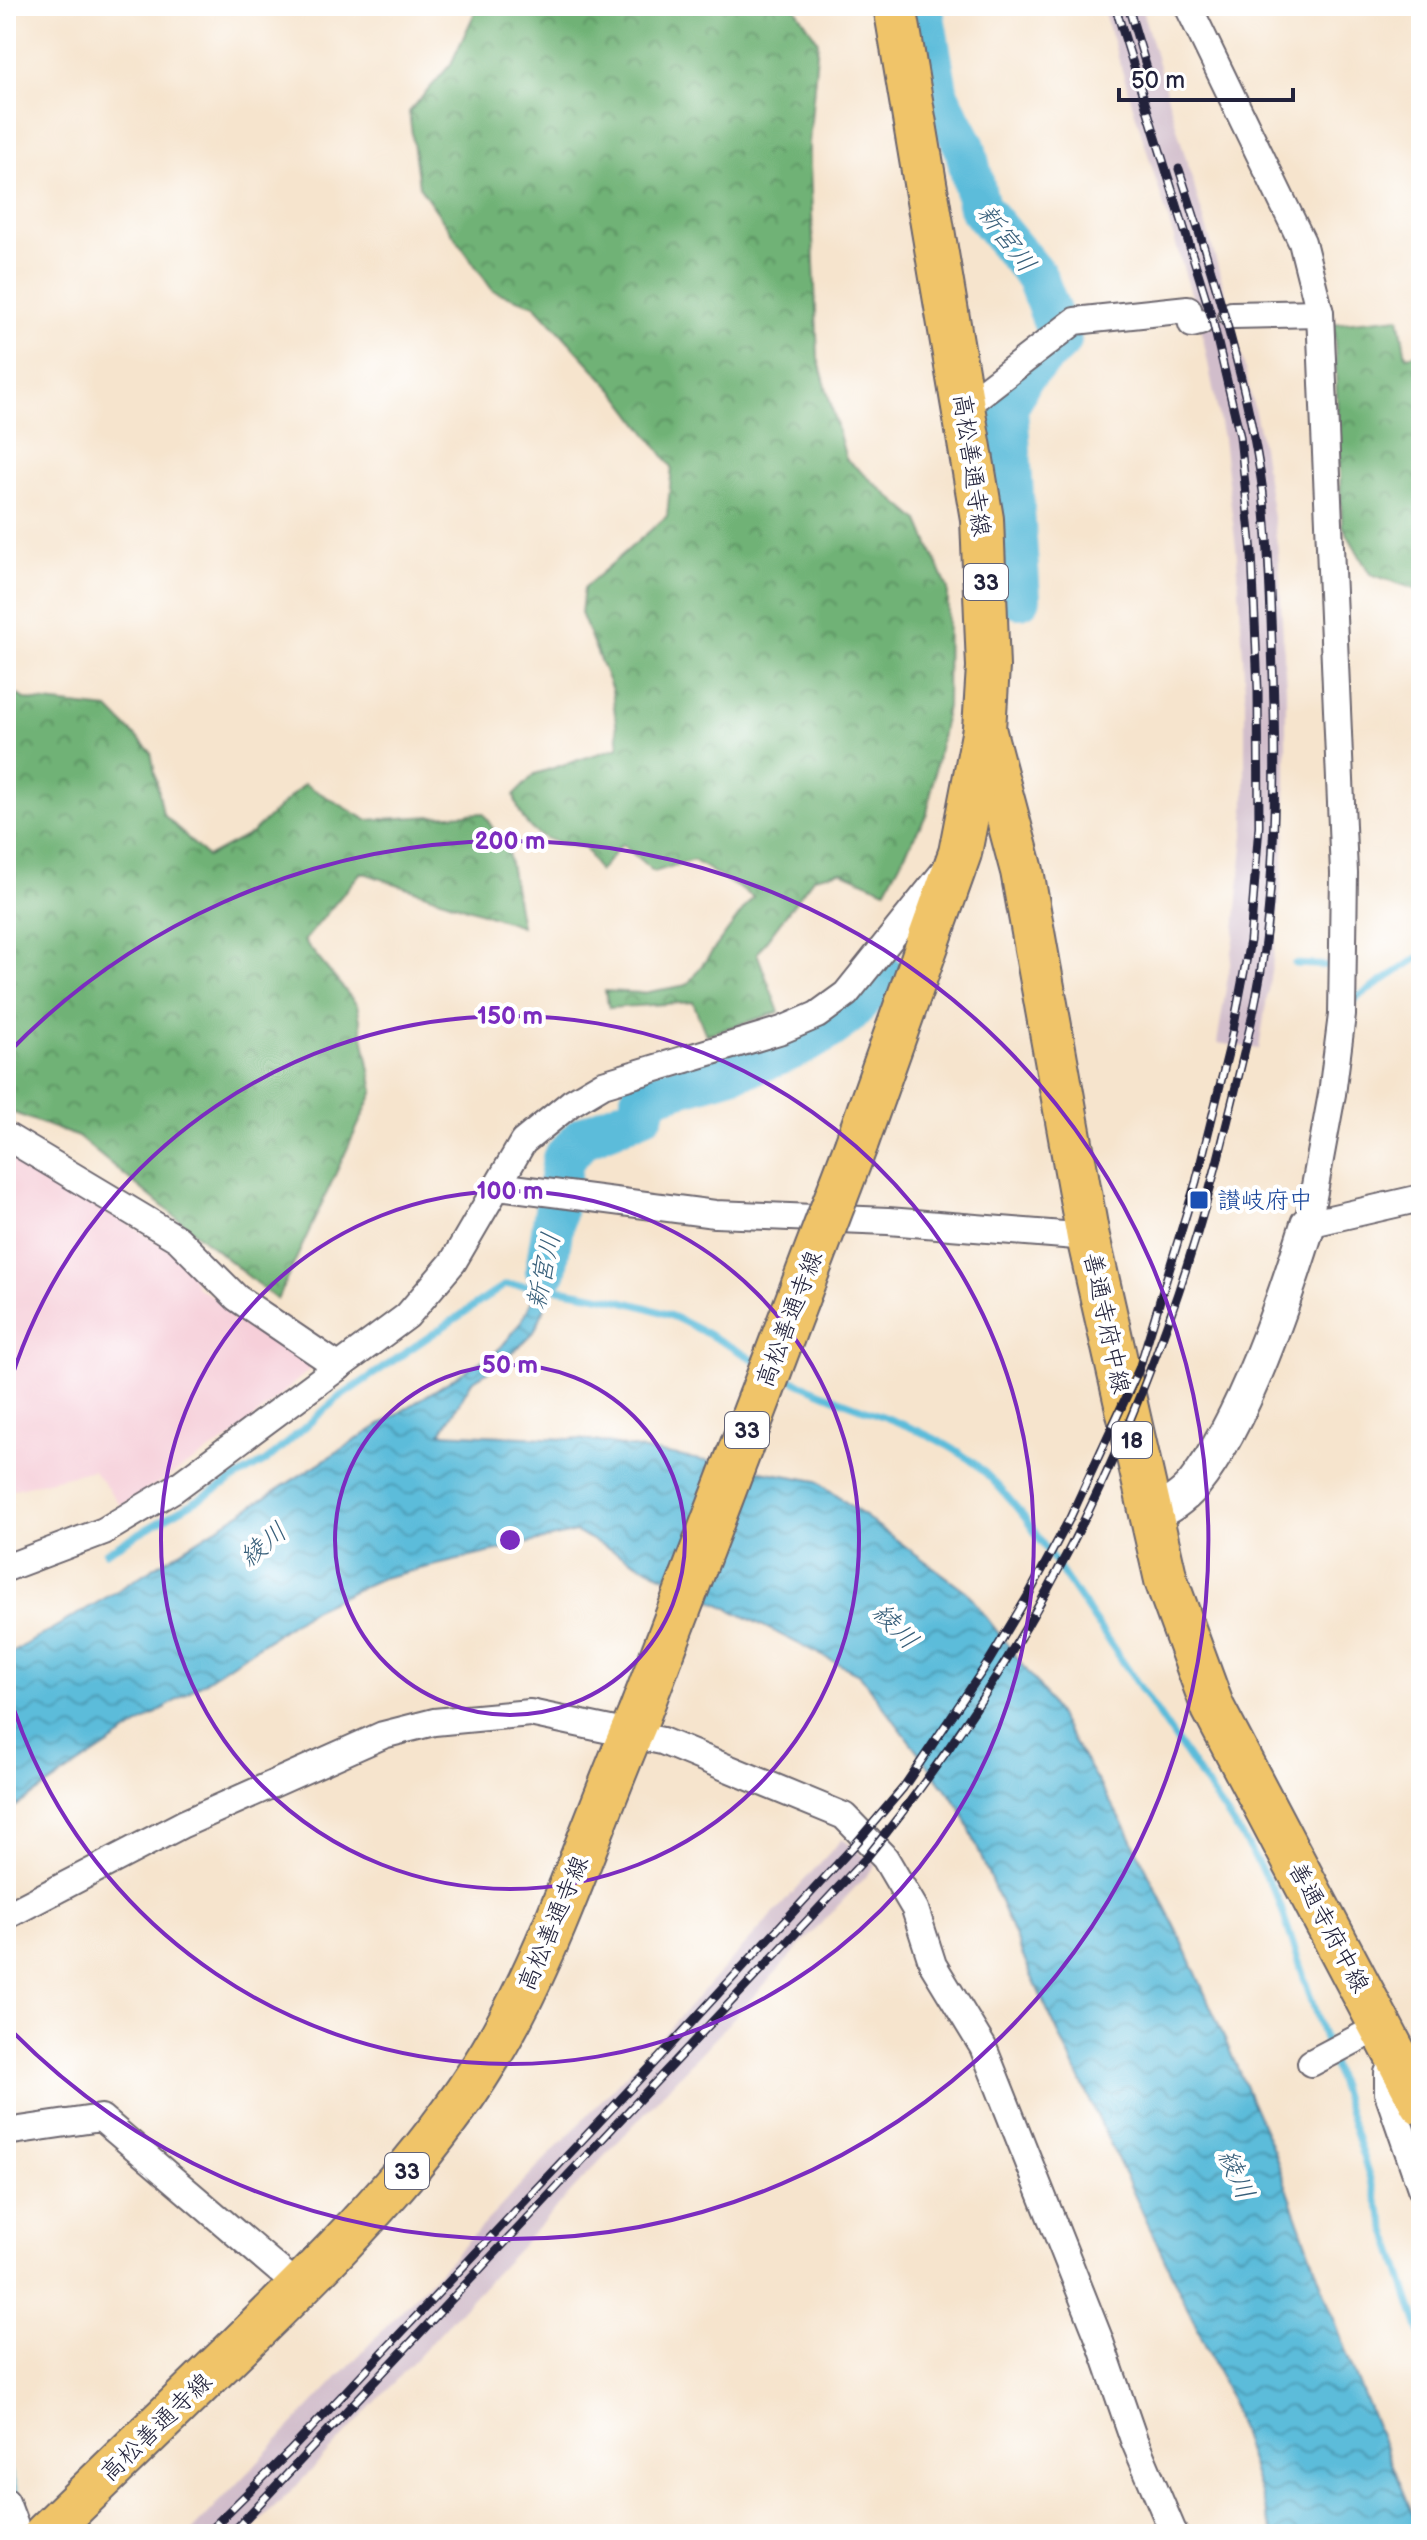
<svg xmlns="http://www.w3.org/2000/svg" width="1427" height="2540" font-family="'Balsamiq Sans','Klee One',sans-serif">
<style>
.built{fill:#f6cfd9}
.railway{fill:#d1bdcb}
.forest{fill:url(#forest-crowns);stroke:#486a58;stroke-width:2}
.water{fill:url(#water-waves);stroke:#3e6f8a;stroke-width:2}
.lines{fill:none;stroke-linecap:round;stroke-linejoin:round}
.stream{stroke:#5bbcda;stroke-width:7}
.river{stroke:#5bbcda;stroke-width:42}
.minor-casing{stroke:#6c666e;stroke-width:30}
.tertiary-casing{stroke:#6c666e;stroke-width:38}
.primary-casing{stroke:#6c666e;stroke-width:46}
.minor{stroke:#fff;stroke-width:26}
.tertiary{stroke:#fff;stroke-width:34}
.primary{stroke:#f0c469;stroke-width:42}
.rail-casing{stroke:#22223b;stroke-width:9}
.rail{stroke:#fff;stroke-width:6;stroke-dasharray:18;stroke-linecap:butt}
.primary-bridge-casing{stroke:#6c666e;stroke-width:46;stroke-linecap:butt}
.primary-bridge{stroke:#f0c469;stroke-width:42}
.ring{fill:none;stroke:#7b2cbf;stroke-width:4}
.transit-dot{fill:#1a4fb4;stroke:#fff;stroke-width:3}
.labels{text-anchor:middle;stroke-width:8;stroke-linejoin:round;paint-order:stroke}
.shield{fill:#fff;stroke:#646476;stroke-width:2}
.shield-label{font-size:22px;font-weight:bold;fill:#22223b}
.street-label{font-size:24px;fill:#22223b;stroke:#fff}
.transit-label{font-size:24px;fill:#164399;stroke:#fff;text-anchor:start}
.water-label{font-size:26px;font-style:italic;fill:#39607b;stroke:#fff}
.centre{fill:#7b2cbf;stroke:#fff;stroke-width:4}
.ring-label{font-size:24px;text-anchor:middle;font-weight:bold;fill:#7b2cbf;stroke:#fff;stroke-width:8;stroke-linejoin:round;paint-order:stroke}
</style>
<defs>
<pattern id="forest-crowns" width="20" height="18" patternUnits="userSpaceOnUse" patternTransform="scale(2)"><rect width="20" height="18" fill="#6fb276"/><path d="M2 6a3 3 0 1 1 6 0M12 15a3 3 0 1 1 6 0" fill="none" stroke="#5b9062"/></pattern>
<pattern id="water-waves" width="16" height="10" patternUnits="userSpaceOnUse" patternTransform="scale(2)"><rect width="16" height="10" fill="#5bbcda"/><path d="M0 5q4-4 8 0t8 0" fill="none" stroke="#4b98b2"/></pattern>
</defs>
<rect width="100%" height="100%" fill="#fff"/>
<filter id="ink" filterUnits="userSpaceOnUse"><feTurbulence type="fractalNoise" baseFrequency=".0125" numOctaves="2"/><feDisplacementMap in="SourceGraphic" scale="16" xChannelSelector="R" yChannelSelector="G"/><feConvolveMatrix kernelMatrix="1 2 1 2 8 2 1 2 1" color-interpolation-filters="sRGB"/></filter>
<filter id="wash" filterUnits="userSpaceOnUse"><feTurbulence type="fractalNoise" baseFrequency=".006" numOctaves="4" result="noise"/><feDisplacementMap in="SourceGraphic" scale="32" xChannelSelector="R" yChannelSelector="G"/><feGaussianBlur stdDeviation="1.8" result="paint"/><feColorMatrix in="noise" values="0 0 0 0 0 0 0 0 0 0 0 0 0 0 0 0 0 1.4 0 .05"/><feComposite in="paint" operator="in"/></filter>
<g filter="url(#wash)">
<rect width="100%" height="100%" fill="#f6e4cd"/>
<path class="built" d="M 6,1146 L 187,1261 L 197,1288 L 237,1309 L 315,1365 L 231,1438 L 121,1506 L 93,1470 L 6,1491 Z"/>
<g class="railway">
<path d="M 1102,6 L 1141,6 L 1232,315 L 1260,434 L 1278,550 L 1286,689 L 1286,828 L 1276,940 L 1259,1049 L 1217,1043 L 1234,940 L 1245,825 L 1245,690 L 1237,556 L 1223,439 L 1200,322 Z"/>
<path d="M 842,1839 L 876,1865 L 311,2471 L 248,2534 L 189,2534 L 637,2063 Z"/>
</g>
<g class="forest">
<path d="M 478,6 L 794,6 L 818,41 L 809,143 L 818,358 L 846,459 L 919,521 L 948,589 L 947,706 L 927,814 L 885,890 L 841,871 L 814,877 L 757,953 L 779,1012 L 706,1035 L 693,1002 L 609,1008 L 605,991 L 643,993 L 687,985 L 753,897 L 693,860 L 654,872 L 622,844 L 599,872 L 585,847 C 546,842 524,836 514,795 L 535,774 L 619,747 L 612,690 L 581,613 L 584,588 L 667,516 L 672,467 L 618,395 L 535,305 L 493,291 L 419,186 L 409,112 L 451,64 Z"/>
<path d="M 1399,317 L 1406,356 L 1421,353 L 1421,591 L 1370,574 L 1342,525 L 1334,324 Z"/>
<path d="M 6,689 L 27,700 L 109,709 L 151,752 L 163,814 L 207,857 L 252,833 L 304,784 L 367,820 L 483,813 L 508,852 L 521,926 L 361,872 L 304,941 L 357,1005 L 374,1091 L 277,1300 L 78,1137 L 6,1110 Z"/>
</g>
<path class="water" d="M 552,1213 L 561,1215 L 544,1310 L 534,1332 L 505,1361 L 472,1381 L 441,1433 L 589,1440 L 817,1481 L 967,1592 L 1044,1693 L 1126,1828 L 1182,1941 L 1274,2152 L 1347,2355 L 1420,2534 L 1273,2534 L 1229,2396 L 1030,1973 L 961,1809 L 859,1674 L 576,1532 L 382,1578 L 314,1609 L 6,1813 L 6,1656 L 112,1594 L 497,1351 C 542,1306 539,1273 552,1213 Z"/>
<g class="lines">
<g class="stream">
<path d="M 1295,964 L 1336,966"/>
<path d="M 1354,992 L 1355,999 L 1421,956"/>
<path d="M 783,1375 C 842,1407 915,1420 970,1460 C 991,1476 1008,1497 1025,1518 L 1244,1840 L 1278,1898 L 1327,2048"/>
<path d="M 106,1552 L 266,1461 L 337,1399 L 505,1285 C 546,1284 638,1301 676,1318 C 704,1331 731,1347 758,1362"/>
<path d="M 1331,2059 L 1421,2335"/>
<path d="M 6,2461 L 18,2503"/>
</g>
<g class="river">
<path d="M 922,6 L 938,96 L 965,147 L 979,207 L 1036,276 L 1061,340 L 1023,376 L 1007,408 L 1020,598"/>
<path d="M 546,1270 L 563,1159 L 583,1137 L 644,1112 L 641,1098 C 704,1076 788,1063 841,1020 C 857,1007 869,989 883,974"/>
</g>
</g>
</g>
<g filter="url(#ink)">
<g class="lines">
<defs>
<g id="minor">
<path d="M 1188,6 L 1302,242 L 1320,313 L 1344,873 L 1342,1015 L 1332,1094 L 1308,1224 L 1421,1198"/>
<path d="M 1232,315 L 1320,313"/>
<path d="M 965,406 L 1075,321 L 1188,309 L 1192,324 L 1200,322"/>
<path d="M 6,1136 L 178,1239 L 237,1298 L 339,1367"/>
<path d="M 498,1186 L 715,1214 L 888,1221 L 1088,1237"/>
<path d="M 6,1568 L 104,1531 L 174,1489 L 407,1316 L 453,1262 L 523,1142 L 571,1103 L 603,1084 L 782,1030 L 817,1015 L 846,994 L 947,868"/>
<path d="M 6,1916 L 183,1824 L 383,1735 L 434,1722 L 530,1713 L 662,1741 L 844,1816 L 885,1858 L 915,1909 L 933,1965 L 983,2047 L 1098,2336 L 1134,2440 L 1174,2534"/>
<path d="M 1421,2055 L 1401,2062 L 1388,2073 L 1388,2093 L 1421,2188"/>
<path d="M 1311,2063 L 1381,2026"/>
<path d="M 6,2132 L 101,2118 L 299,2287"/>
<path d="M 6,2502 L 18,2534"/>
</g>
<path id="tertiary" d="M 1149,1516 C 1166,1508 1182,1499 1194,1484 C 1244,1421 1284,1301 1308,1224"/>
<g id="primary">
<path d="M 984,729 L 1022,871 L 1088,1237 L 1166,1580 L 1213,1708 L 1421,2103"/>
<path d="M 856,1145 L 960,853 L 984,729 L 988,667 L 982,519 L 895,6"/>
<path d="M 45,2534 C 110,2471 175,2408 240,2345 C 341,2246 446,2143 512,2016 C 563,1919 595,1815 639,1715"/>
</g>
</defs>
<use href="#minor" class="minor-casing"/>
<use href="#tertiary" class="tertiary-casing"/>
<use href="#primary" class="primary-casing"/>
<use href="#minor" class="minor"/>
<use href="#tertiary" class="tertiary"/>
<use href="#primary" class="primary"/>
<defs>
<g id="rail">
<path d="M 1128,6 L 1151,82"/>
<path d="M 206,2534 L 289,2452 L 645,2073 L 853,1847 L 903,1788 L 989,1661 L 1029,1594 L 1070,1518 L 1139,1369 L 1196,1182 L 1230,1045 L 1250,941 L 1259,826 L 1258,690 L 1252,553 L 1240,436 L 1212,318 L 1115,6"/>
<path d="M 231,2534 L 867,1857 C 1045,1637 1162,1395 1228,1119 C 1242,1061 1258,1002 1265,942 C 1277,844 1276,744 1272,645 C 1270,594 1269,543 1263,492 C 1248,381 1213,275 1179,169"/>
</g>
</defs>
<use href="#rail" class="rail-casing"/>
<use href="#rail" class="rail"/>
<defs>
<path id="primary-bridge" d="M 639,1715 L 856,1145"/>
</defs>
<use href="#primary-bridge" class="primary-bridge-casing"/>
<use href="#primary-bridge" class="primary-bridge"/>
</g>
</g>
<g class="ring">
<circle cx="510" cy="1540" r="175"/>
<circle cx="510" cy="1540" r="349"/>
<path d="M6 1396A524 524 0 1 1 6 1684"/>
<path d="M7 1054A699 699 0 1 1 7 2026"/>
</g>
<rect class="transit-dot" x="1189" y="1190" width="20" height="20" rx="4"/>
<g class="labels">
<g class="shield">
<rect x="964" y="564" width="44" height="36" rx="6"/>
<rect x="725" y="1412" width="44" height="36" rx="6"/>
<rect x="1112" y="1422" width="40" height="36" rx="6"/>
<rect x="385" y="2153" width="44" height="36" rx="6"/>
</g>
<g class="shield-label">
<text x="986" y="590">33</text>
<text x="747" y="1438">33</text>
<text x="1132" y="1448">18</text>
<text x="407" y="2179">33</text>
</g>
<g class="street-label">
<text transform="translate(972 465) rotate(82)" y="8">高松善通寺線</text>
<text transform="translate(789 1319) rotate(-69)" y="8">高松善通寺線</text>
<text transform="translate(1107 1323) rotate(78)" y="8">善通寺府中線</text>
<text transform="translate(553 1923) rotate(-67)" y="8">高松善通寺線</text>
<text transform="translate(1329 1927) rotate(62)" y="8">善通寺府中線</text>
<text transform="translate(156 2427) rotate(-44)" y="8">高松善通寺線</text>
</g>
<g class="transit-label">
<text x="1217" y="1208">讃岐府中</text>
</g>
<g class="water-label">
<text transform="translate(1007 238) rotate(53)" y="9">新宮川</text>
<text transform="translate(543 1271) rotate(-78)" y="9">新宮川</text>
<text transform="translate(263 1544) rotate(-40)" y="9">綾川</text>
<text transform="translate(896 1626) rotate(46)" y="9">綾川</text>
<text transform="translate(1237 2174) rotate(66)" y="9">綾川</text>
</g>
</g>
<circle cx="510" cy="1540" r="12" class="centre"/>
<g class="ring-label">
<text x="510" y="849">200 m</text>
<text x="510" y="1024">150 m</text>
<text x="510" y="1199">100 m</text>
<text x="510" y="1373">50 m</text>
</g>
<rect width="1427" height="2540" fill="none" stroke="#fff" stroke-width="32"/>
<path d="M1119 88v12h174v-12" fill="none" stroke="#22223b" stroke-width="4"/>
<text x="1131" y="88" font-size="24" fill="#22223b" stroke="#ffffff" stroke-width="6" paint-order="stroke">50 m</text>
</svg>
